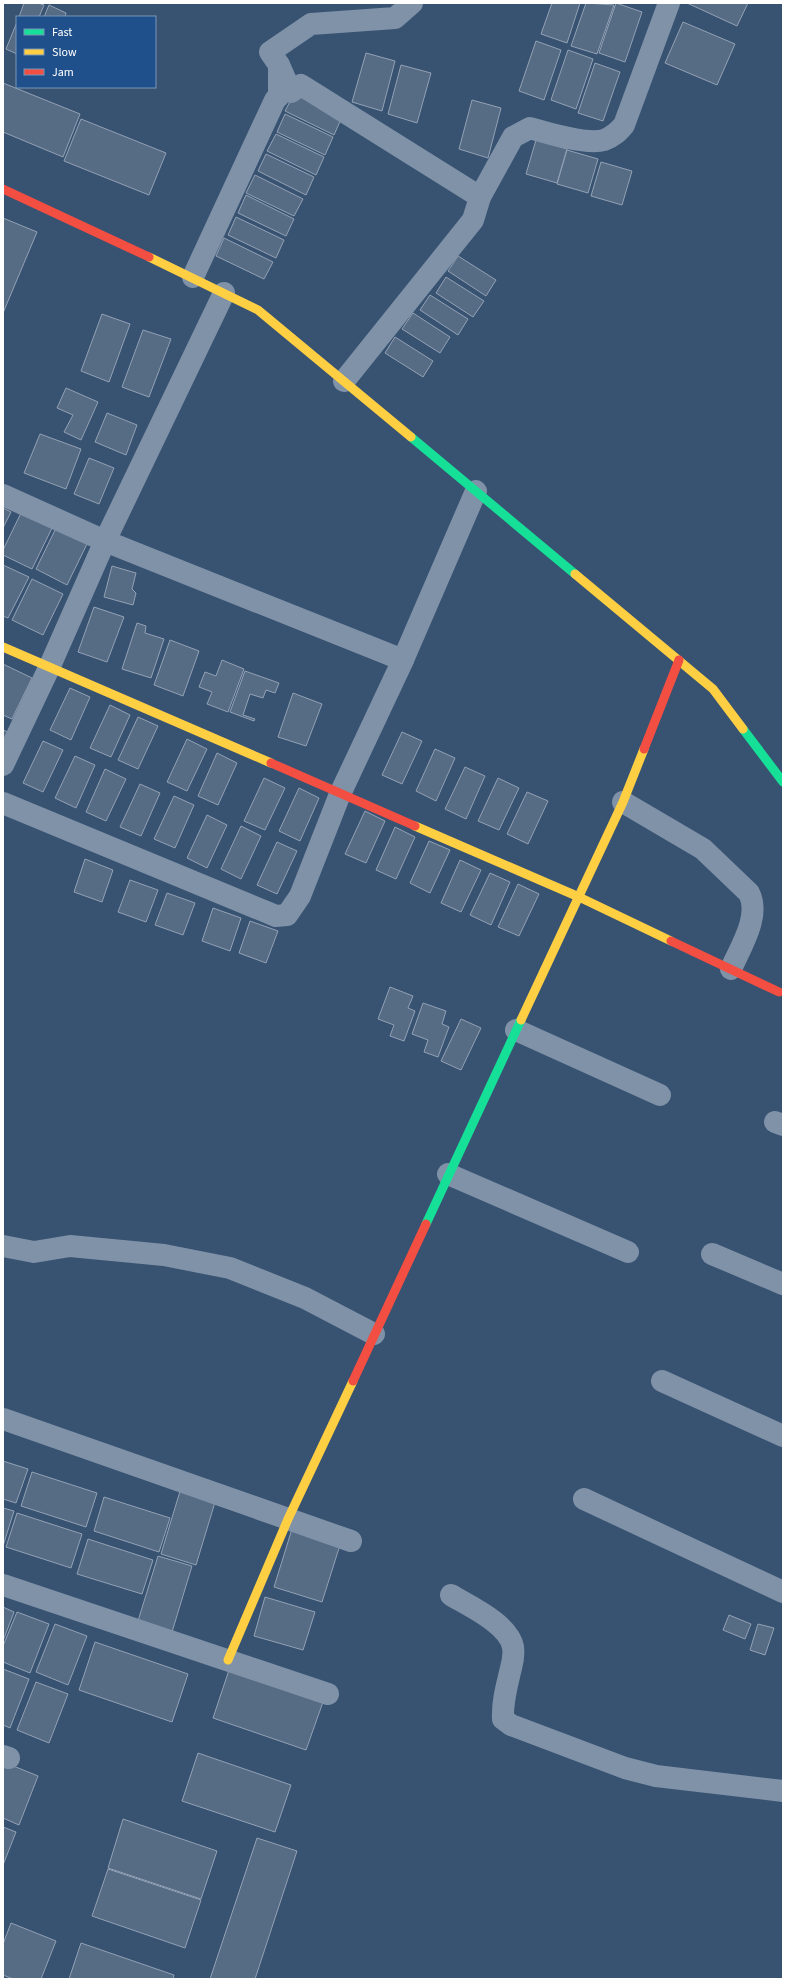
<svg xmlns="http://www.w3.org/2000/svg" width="786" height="1982" font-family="'Source Sans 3',sans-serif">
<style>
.building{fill:#566b84;stroke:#93a2b5}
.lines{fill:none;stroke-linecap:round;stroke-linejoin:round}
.street{stroke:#7f92a7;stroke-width:22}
.fast{stroke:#16e098;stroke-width:9}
.slow{stroke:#ffcf43;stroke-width:9}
.jam{stroke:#f24e42;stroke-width:9}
</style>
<rect width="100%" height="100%" fill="#385272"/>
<g class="building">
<path d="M 24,3 L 38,3 L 44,5 L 39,17 L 19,17 Z"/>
<path d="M 552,3 L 580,3 L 567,43 L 541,34 Z"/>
<path d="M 586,3 L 614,5 L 597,54 L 571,46 Z"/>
<path d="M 616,3 L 642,12 L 625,62 L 599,53 Z"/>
<path d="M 687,3 L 748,3 L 737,26 Z"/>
<path d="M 49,5 L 66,13 L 65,17 L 44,17 Z"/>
<path d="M 17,22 L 17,54 L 6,49 Z"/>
<path d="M 683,22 L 735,44 L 717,85 L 665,63 Z"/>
<path d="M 536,41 L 561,50 L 544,100 L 519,91 Z"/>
<path d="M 568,50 L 593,59 L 576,109 L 551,100 Z"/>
<path d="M 366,53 L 395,61 L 382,111 L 352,102 Z"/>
<path d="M 595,63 L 620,72 L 603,121 L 578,113 Z"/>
<path d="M 401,65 L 431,73 L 417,123 L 388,114 Z"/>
<path d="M 3,83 L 80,114 L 63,157 L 3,132 Z"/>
<path d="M 294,94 L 342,117 L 334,135 L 285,111 Z"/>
<path d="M 472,100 L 501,108 L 488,158 L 459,149 Z"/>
<path d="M 285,114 L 333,137 L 325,155 L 277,132 Z"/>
<path d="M 81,119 L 166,153 L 149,195 L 64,161 Z"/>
<path d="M 276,134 L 324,157 L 316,175 L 267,151 Z"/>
<path d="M 536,140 L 567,149 L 557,183 L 526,174 Z"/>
<path d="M 567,150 L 598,159 L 588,193 L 557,184 Z"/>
<path d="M 266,154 L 314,177 L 306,195 L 258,171 Z"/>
<path d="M 601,162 L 632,171 L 622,205 L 591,196 Z"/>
<path d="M 255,175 L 303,199 L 294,216 L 246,193 Z"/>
<path d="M 246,195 L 294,219 L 286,236 L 238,213 Z"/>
<path d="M 236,217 L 284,240 L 276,258 L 228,235 Z"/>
<path d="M 3,218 L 37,232 L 3,313 Z"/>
<path d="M 224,238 L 273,262 L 264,279 L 216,256 Z"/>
<path d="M 458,256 L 496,280 L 486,296 L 448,271 Z"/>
<path d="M 446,277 L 484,301 L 473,317 L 436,293 Z"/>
<path d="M 430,295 L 468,319 L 458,335 L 420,310 Z"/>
<path d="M 413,313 L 450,337 L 440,353 L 402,329 Z"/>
<path d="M 102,314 L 130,324 L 109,382 L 81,371 Z"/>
<path d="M 143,330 L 171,339 L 149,397 L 122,387 Z"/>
<path d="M 395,337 L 433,361 L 423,377 L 385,353 Z"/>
<path d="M 66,388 L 98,402 L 81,440 L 64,432 L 73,415 L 57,408 Z"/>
<path d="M 107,413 L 137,425 L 126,455 L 95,442 Z"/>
<path d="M 40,434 L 81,449 L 66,489 L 24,473 Z"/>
<path d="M 89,458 L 114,468 L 99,504 L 74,494 Z"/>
<path d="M 3,508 L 11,512 L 3,528 Z"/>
<path d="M 21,513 L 52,528 L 32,569 L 3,555 L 3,550 Z"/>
<path d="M 56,528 L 87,544 L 67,585 L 36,569 Z"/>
<path d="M 3,565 L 29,577 L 8,618 L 3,616 Z"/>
<path d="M 112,566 L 136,573 L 132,589 L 136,593 L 133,605 L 104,597 Z"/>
<path d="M 32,579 L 63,594 L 43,635 L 12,620 Z"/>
<path d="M 94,607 L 124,617 L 107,662 L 78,652 Z"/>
<path d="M 137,623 L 146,626 L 145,633 L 164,639 L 151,678 L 122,669 Z"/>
<path d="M 170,640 L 199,651 L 183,696 L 154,685 Z"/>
<path d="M 222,660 L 244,669 L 228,712 L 207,704 L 212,692 L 199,687 L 205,672 L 216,676 Z"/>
<path d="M 3,664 L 32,678 L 12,719 L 3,715 Z"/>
<path d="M 245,671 L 279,683 L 275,693 L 266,690 L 263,698 L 250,694 L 243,715 L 255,719 L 254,721 L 230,712 Z"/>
<path d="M 70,688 L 90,697 L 71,740 L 50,730 Z"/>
<path d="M 293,693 L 322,704 L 306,746 L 278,737 Z"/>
<path d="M 110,705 L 130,715 L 111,757 L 90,748 Z"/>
<path d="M 138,717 L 158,726 L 138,769 L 118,760 Z"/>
<path d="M 3,730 L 8,732 L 3,742 Z"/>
<path d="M 402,732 L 422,741 L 402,784 L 382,775 Z"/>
<path d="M 187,739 L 207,749 L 187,791 L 167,782 Z"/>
<path d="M 43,741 L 63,750 L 43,792 L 23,783 Z"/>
<path d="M 435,749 L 455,758 L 436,801 L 416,791 Z"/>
<path d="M 217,753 L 237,763 L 218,805 L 198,796 Z"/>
<path d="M 75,756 L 95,765 L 76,808 L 55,798 Z"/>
<path d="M 465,767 L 485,776 L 466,819 L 445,809 Z"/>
<path d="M 105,769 L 126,779 L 106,821 L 86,812 Z"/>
<path d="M 264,778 L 285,788 L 265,830 L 244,821 Z"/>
<path d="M 498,778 L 519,788 L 499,830 L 478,821 Z"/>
<path d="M 140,784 L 160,793 L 141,836 L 120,827 Z"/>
<path d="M 299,788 L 319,798 L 300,841 L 279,831 Z"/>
<path d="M 527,792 L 548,801 L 528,844 L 507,834 Z"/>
<path d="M 174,796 L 194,805 L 175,848 L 154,839 Z"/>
<path d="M 365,811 L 385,821 L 366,863 L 345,854 Z"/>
<path d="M 207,815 L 227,825 L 207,868 L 187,858 Z"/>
<path d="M 241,826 L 261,836 L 241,879 L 221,869 Z"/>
<path d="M 395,827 L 415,837 L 396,879 L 376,870 Z"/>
<path d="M 429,841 L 450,850 L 430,893 L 410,883 Z"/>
<path d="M 277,842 L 297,851 L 277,894 L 257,885 Z"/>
<path d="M 85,859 L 113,870 L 102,902 L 74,892 Z"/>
<path d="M 460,860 L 481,870 L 461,912 L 441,903 Z"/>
<path d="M 490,873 L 510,882 L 491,925 L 470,915 Z"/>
<path d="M 130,880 L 158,890 L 146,922 L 118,912 Z"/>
<path d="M 518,884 L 539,894 L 519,936 L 498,927 Z"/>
<path d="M 167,893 L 195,903 L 183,935 L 155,925 Z"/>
<path d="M 213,908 L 241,918 L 230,951 L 202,941 Z"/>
<path d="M 250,921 L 278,931 L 266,963 L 239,953 Z"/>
<path d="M 390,987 L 413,996 L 408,1008 L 415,1011 L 404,1041 L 390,1036 L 394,1025 L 378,1019 Z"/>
<path d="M 423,1003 L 446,1011 L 442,1024 L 449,1027 L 438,1057 L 424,1052 L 428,1040 L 412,1034 Z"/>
<path d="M 461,1019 L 481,1028 L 461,1070 L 441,1061 Z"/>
<path d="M 3,1461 L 28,1469 L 16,1503 L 3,1499 Z"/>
<path d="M 32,1472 L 97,1493 L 86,1527 L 21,1506 Z"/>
<path d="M 181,1488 L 216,1499 L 196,1565 L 161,1554 Z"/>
<path d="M 104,1497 L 170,1518 L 159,1552 L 94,1531 Z"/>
<path d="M 3,1508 L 14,1511 L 3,1546 Z"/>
<path d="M 17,1513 L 82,1534 L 71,1568 L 6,1547 Z"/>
<path d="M 292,1529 L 340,1545 L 322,1602 L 274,1587 Z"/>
<path d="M 88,1539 L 153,1560 L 142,1594 L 77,1574 Z"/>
<path d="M 158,1556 L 192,1566 L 172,1632 L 138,1621 Z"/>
<path d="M 265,1597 L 315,1612 L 303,1650 L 254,1636 Z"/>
<path d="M 3,1607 L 14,1612 L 3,1641 Z"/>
<path d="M 17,1612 L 49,1624 L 30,1673 L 3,1662 L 3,1646 Z"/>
<path d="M 729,1615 L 751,1624 L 745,1639 L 723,1630 Z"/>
<path d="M 55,1624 L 87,1636 L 68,1685 L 36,1672 Z"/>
<path d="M 758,1624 L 774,1628 L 765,1655 L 750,1650 Z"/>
<path d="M 95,1642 L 188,1674 L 172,1722 L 79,1690 Z"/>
<path d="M 3,1669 L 29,1679 L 10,1728 L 3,1725 Z"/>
<path d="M 229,1670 L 323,1702 L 306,1750 L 213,1718 Z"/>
<path d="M 36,1682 L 68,1694 L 49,1743 L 17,1730 Z"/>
<path d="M 198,1753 L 291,1785 L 275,1832 L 182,1801 Z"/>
<path d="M 6,1763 L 38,1776 L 19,1825 L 3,1818 L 3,1770 Z"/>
<path d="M 123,1819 L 217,1851 L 201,1899 L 108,1868 Z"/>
<path d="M 3,1827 L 16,1832 L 3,1865 Z"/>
<path d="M 257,1838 L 297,1851 L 255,1979 L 210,1979 Z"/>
<path d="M 108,1869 L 201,1900 L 185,1948 L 92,1916 Z"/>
<path d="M 11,1923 L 56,1941 L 41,1979 L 13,1979 L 3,1975 L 3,1944 Z"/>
<path d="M 81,1943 L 174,1975 L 173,1979 L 69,1979 Z"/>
</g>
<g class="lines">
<g class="street">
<path d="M 279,65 L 270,52 L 311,24 L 395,18 L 412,3"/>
<path d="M 193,277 L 275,100 L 279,96 L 279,65 L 291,92 L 301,85 L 480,197"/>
<path d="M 344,381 L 473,220 L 480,197 L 513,137 L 530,128 C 547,133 587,145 604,140 C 613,137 618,132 624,125 L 669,3"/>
<path d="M 3,495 L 105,541 L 403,660"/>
<path d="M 3,765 L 49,668 L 105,541 L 224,293"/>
<path d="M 623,802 L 703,849 L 749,893 C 761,916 740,948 731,969"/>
<path d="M 3,803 L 276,916 L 287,915 L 300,896 L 340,794 L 403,660 L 476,491"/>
<path d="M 516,1030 L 660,1095"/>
<path d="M 775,1122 L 783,1125"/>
<path d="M 448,1174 L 628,1252"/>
<path d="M 3,1246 L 34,1252 L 70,1246 L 164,1255 L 230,1268 L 305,1298 L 374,1334"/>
<path d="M 712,1254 L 783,1284"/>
<path d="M 662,1381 L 783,1436"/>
<path d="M 3,1419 L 351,1541"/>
<path d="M 584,1499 L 783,1592"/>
<path d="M 3,1585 L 328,1694"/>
<path d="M 451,1595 C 469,1606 509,1624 513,1647 C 514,1654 513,1661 511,1668 C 507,1685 502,1702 503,1719 L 511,1725 L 625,1768 L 656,1776 L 783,1791"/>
<path d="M 3,1756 L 9,1758"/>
</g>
<g class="fast">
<path d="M 411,437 L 575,574"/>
<path d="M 743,729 L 783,782"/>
<path d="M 426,1224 L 521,1020"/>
</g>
<g class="slow">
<path d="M 149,257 L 258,310 L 411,437"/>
<path d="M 575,574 L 713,689 L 743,729"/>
<path d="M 3,647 L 271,763"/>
<path d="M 415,826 L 579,897 L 671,941"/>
<path d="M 521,1020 L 623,802 L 644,749"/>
<path d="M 228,1660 L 288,1519 L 353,1381"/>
</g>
<g class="jam">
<path d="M 3,189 L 149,257"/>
<path d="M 644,749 L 679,660"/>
<path d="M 271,763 L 415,826"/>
<path d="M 671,941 L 779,992"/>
<path d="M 353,1381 L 426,1224"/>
</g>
</g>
<rect width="786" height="1982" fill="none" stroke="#ffffff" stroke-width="8"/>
<rect x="16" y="16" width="140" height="72" fill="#1f508b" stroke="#7996b9"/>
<rect x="24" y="29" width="20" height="6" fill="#16e098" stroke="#7996b9"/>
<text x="52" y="36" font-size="12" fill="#ffffff">Fast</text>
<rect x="24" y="49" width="20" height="6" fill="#ffcf43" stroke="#7996b9"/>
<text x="52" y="56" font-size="12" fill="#ffffff">Slow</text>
<rect x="24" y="69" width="20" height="6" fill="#f24e42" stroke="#7996b9"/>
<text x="52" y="76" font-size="12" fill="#ffffff">Jam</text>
</svg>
